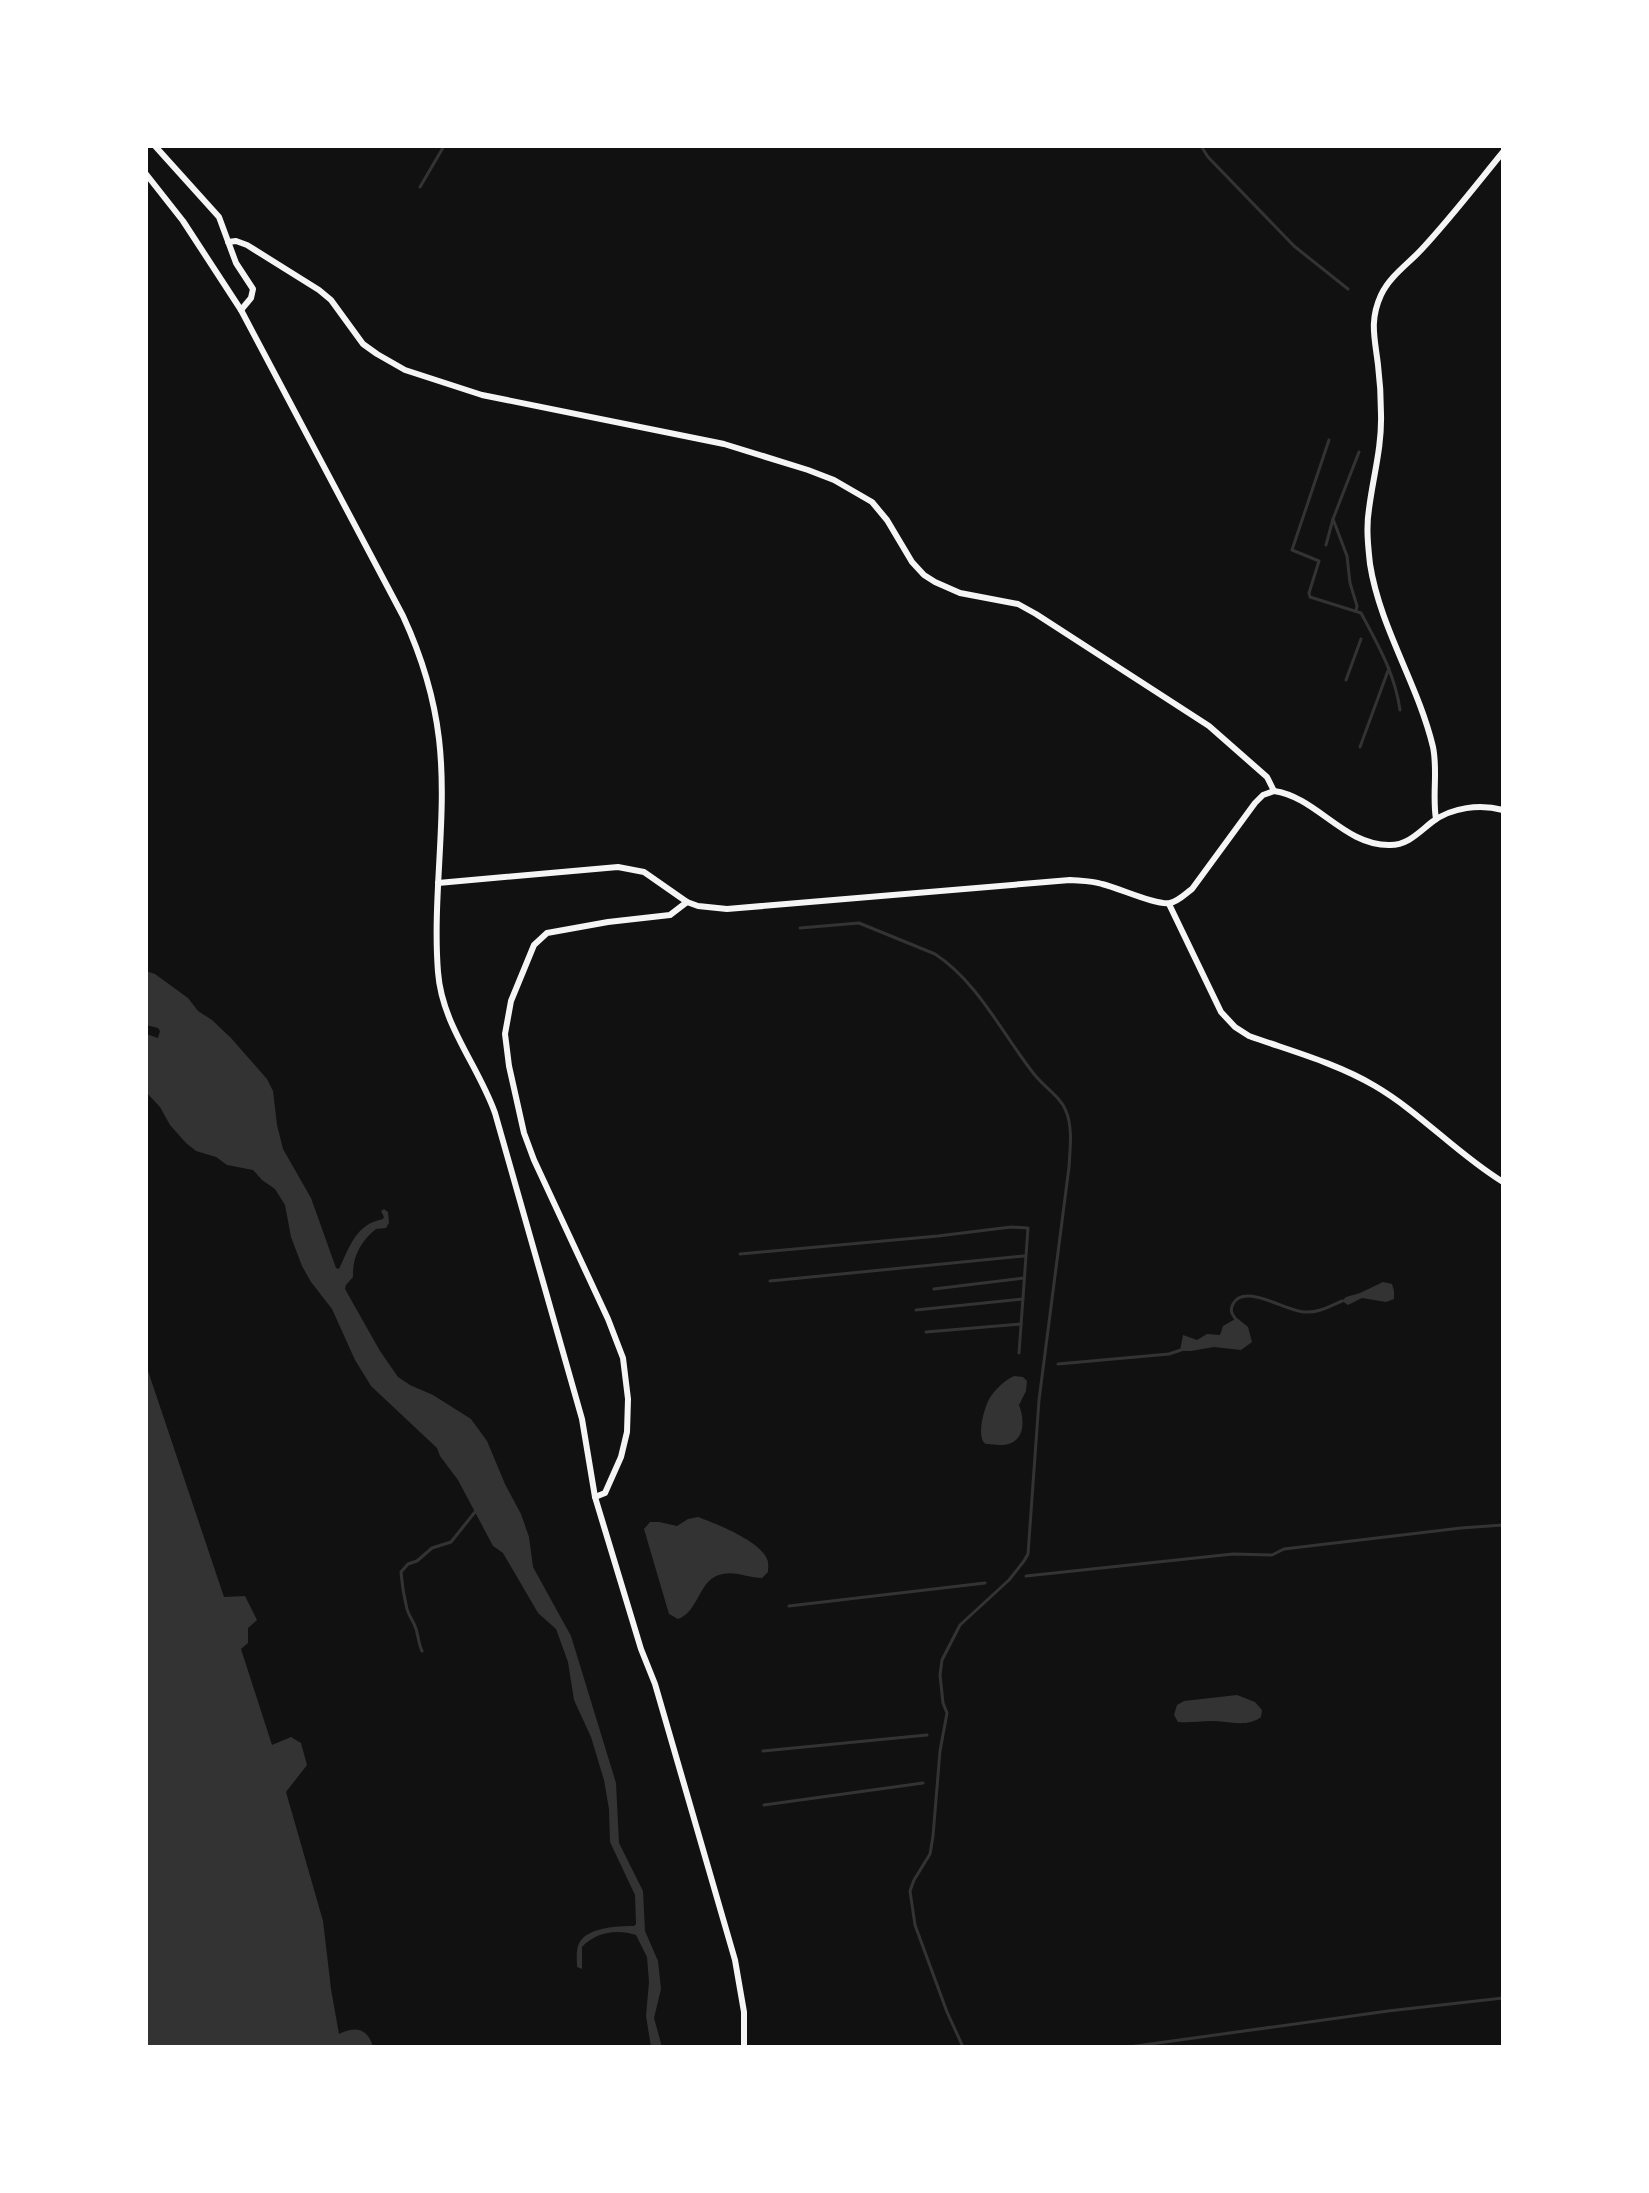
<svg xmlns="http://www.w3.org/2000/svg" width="1649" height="2193" font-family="Barlow,sans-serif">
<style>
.water{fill:#333}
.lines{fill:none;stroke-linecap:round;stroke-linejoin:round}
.stream{stroke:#333;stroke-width:3}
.minor{stroke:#f5f5f5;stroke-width:6}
</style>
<rect width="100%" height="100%" fill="#111"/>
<g class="water">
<path d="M 146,971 L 155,974 L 188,998 L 198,1011 L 212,1020 L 231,1038 L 267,1079 L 273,1091 L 277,1125 L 283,1149 L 311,1198 L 336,1268 L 339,1269 C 350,1246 356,1224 383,1219 L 384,1217 L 381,1211 L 384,1209 L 388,1212 L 389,1223 L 386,1228 L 376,1229 C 361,1241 352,1257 353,1277 L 346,1285 L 345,1289 L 380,1351 L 398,1377 L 410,1385 L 433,1395 L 471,1419 L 487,1441 L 505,1484 L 521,1514 L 529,1537 L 533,1567 L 571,1636 L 616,1783 L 619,1843 L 643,1891 L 645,1931 L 658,1961 L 661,1989 L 654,2018 L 662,2047 L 651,2047 L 646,2016 L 649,1982 L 647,1957 L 636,1935 C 617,1929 596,1932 582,1947 L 582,1969 L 577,1967 C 577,1961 576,1952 578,1946 C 584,1927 618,1926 634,1926 L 636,1924 L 635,1895 L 610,1842 L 609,1809 L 604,1780 L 591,1737 L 574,1700 L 568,1662 L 556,1629 L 538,1613 L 503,1553 L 493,1546 L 458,1480 L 440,1456 L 437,1448 L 371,1386 L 355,1360 L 332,1309 L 311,1282 L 302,1266 L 291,1237 L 285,1205 L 275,1189 L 262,1180 L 253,1170 L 227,1165 L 216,1157 L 196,1151 L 186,1143 L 170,1125 L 160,1107 L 146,1092 L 146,1034 L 158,1038 L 160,1031 L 158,1028 L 146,1025 Z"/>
<path d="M 1383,1282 L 1392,1284 L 1394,1291 L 1394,1299 L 1386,1302 L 1362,1298 L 1348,1305 L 1342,1301 L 1346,1297 L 1360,1293 Z"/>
<path d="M 1237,1318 L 1248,1327 L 1252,1342 L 1241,1350 L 1214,1347 L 1191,1351 L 1180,1351 L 1183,1335 L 1197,1340 L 1207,1334 L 1220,1335 L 1223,1326 Z"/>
<path d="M 146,1365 L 224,1597 L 245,1596 L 257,1620 L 248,1628 L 248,1643 L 241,1649 L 272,1745 L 291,1737 L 301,1743 L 307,1765 L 286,1792 L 323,1921 L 331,1989 L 339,2034 C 355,2026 368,2028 373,2047 L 146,2047 Z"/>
<path d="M 1014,1376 L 1023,1377 L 1027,1381 L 1026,1391 L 1019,1405 C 1026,1423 1024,1446 999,1445 C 998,1445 987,1444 986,1444 C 975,1438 985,1404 991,1396 C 997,1388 1005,1380 1014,1376 Z"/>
<path d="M 698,1517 C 715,1523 760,1541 767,1559 C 769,1563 768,1568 768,1572 L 762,1578 C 749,1578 736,1571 723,1574 C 698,1578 700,1611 678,1619 L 669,1614 L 644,1529 L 650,1522 L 659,1522 L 677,1526 L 688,1519 Z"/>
<path d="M 1237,1695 L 1255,1702 L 1262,1710 L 1261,1717 C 1247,1728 1227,1721 1211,1721 C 1200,1721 1190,1723 1178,1722 L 1174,1715 L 1177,1705 L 1184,1701 Z"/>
</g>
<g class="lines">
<g class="stream">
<path d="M 1201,146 L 1208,157 L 1294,246 L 1348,289"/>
<path d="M 420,187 L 444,146"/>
<path d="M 1329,440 L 1292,550 L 1319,561 L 1309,593 L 1310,597 L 1361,613 C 1378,645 1395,674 1400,710"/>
<path d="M 1333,519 L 1347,556 L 1350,583 L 1357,606 L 1356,611"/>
<path d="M 1326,545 L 1333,519 L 1359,452"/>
<path d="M 1346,680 L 1361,639"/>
<path d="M 1360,747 L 1389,668"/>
<path d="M 800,928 L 859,923 L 935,954 C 978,982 1003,1035 1034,1074 C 1044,1087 1060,1096 1066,1111 C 1073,1128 1070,1149 1069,1167 L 1039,1400 L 1028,1554 L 1024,1561 L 1009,1580 L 960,1625 L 942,1660 L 940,1675 L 943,1703 L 947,1713 L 940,1751 L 933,1836 L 930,1854 L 914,1880 L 910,1891 L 915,1925 L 947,2012 L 963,2047"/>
<path d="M 740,1254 L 938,1236 L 1011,1227 L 1028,1228 L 1019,1353"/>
<path d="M 770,1281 L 1024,1256"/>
<path d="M 934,1289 L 1024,1278"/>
<path d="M 916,1310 L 1023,1299"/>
<path d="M 1237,1321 C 1233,1315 1229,1312 1233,1304 C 1244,1282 1287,1312 1305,1312 C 1318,1313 1330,1306 1342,1301"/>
<path d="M 926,1332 L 1021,1324"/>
<path d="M 1058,1364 L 1169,1354 L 1181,1350"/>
<path d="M 1026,1576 L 1233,1554 L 1272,1555 L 1284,1549 L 1461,1528 L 1503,1525"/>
<path d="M 789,1606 L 985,1583"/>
<path d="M 422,1651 C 419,1645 419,1640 417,1633 C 416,1624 409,1617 407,1609 C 404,1597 402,1584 401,1572 L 408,1564 L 417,1561 L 432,1548 L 451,1542 L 475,1512"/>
<path d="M 763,1751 L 927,1735"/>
<path d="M 764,1805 L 923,1783"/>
<path d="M 1129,2047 L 1388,2011 L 1503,1998"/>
</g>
<g class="minor">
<path d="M 155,146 L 219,217 L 236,263 L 253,289 L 251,298 L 241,310"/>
<path d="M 146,174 L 183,221 L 241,310 L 403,616 C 421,655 434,696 439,739 C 448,816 432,895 438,972 C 442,1025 478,1065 495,1113 L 582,1419 L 595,1497 L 641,1649 L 655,1684 L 735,1960 L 744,2012 L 744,2047"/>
<path d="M 228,242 L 236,241 L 247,245 L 319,290 L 331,300 L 363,344 L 377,354 L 405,370 L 482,395 L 724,444 L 808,470 L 834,480 L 872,502 L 887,520 L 912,562 L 924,575 L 935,582 L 960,593 L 1018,604 L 1036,614 L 1209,726 L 1267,777 L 1274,791"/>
<path d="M 1274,791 C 1317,797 1344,846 1390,845 C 1408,845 1419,832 1432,822 C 1452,807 1480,804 1503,810"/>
<path d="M 1436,819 C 1432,795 1438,771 1433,747 C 1418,684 1380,628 1370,564 C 1368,546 1366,527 1369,509 C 1373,477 1382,447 1381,414 C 1381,398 1380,381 1378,365 C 1375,339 1369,321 1381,295 C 1390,276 1408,264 1421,250 C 1450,219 1476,185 1503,152"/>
<path d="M 438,883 L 618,867 L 644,872 L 687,902 L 698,906 L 727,909 L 1070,880 C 1081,881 1092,881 1102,884 C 1119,888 1157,906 1170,903 C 1179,901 1185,894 1192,889 L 1255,803 L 1263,795 L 1274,791"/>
<path d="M 1169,904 L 1221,1012 L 1235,1027 L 1249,1036 C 1291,1051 1336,1063 1375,1086 C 1421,1113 1457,1154 1503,1182"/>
<path d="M 595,1497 L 605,1493 L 621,1457 L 627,1432 L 628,1399 L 623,1358 L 608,1319 L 534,1160 L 524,1133 L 509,1066 L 505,1034 L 511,1001 L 534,945 L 547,933 L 608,922 L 670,915 L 687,902"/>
</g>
</g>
<rect width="1649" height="2193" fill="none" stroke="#ffffff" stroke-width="296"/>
</svg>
